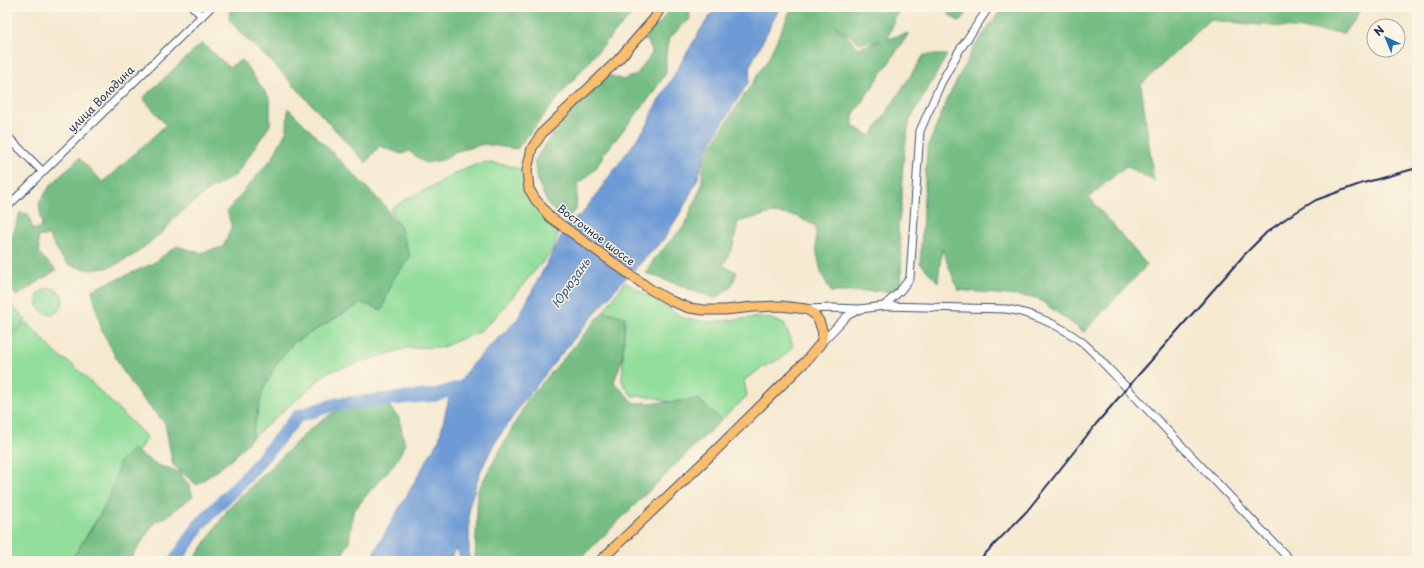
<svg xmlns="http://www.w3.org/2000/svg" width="1424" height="568" font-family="'Playpen Sans',sans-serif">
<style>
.green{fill:#92de9b;stroke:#56867c}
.forest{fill:#75bd83;stroke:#487670;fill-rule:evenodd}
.water{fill:#6e9bd6;stroke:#44659a}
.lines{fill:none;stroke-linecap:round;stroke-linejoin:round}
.river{stroke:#6e9bd6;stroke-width:13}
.minor-casing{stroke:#3c4b6f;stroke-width:9}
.major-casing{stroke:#3c4b6f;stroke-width:11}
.minor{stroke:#fff;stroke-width:7}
.major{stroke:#fabe6e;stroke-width:9}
.rail{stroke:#1b2f5e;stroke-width:2}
.labels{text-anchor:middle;stroke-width:3;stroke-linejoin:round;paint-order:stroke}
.street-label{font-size:11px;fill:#1b2f5e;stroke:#fcf5e5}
.water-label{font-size:12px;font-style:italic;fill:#385588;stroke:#fcf5e5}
</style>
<rect width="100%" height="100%" fill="#fcf5e5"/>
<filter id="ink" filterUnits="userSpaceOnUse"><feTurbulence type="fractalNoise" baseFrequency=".025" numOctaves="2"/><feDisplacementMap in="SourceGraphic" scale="8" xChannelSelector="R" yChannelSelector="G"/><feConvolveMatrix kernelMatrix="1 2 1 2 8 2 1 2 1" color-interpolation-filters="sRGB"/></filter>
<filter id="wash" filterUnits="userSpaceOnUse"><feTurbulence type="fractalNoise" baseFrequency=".012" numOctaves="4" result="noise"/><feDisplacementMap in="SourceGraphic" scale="16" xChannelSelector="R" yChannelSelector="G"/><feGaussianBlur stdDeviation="0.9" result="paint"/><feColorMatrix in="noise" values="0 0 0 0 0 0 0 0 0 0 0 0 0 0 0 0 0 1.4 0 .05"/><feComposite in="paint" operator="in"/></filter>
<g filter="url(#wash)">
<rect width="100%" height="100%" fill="#f5e9d0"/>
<g class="green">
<path d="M 483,162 L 506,165 L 520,169 L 524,182 L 560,229 L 552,251 L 496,316 L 479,332 L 442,347 L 407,348 L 328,372 L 251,439 L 263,390 L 277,363 L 293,343 L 361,303 L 382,309 L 393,279 L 410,257 L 400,227 L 391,209 L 404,200 L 435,185 L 453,174 Z"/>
<path d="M 625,282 L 684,318 L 710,322 L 764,317 L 784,323 L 793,346 L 783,357 L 760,369 L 744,380 L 747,396 L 721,420 L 698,399 L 671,402 L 652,397 L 632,396 L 622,382 L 625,317 L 604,311 Z"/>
<circle cx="50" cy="301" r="13"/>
<path d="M 7,300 L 26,320 L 7,338 Z"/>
<path d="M 26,322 L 59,356 L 73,365 L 147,437 L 71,561 L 7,561 L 7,340 Z"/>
</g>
<g class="forest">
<path d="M 233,7 L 501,7 L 508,11 L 521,7 L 639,7 C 595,52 556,100 517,149 L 484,144 L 454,152 L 443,160 L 425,163 L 409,151 L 402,154 L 379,146 L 366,163 L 271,61 L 245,38 L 229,20 L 230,10 Z"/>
<path d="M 670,7 L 689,7 L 690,19 L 669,38 L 666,53 L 666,73 L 650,97 L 604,154 L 596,168 L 578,185 L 576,210 L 565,219 L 549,206 L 538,182 L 534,161 L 547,142 L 603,73 L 623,80 L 637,74 L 652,53 L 648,41 L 638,38 L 646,27 L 659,25 Z"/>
<path d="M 792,7 L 827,7 L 828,12 L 828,7 L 900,7 L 887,39 L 909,33 L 853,115 L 853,126 L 871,136 L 924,55 L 947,55 L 910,120 L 905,147 L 902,174 L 902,200 L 898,228 L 902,254 L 900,291 L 831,292 L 821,272 L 816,248 L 816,226 L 796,216 L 772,213 L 738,222 L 733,246 L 723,266 L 737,272 L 731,287 L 716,299 L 646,273 L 654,259 L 685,225 L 701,187 L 704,160 L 713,143 L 768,59 ZM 835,26 L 860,43 L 881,41 L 857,48 L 849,38 Z"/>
<path d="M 950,7 L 971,7 L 960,22 L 949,15 Z"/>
<path d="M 1003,7 L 1363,7 L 1344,33 L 1209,20 L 1141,85 L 1154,181 L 1126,166 L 1089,197 L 1147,265 L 1084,332 L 1037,298 L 958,290 L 942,249 L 938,282 L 920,263 L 927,149 L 948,98 L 974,47 Z"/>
<path d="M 202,43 L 229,67 L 242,60 L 270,99 L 270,125 L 236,175 L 209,190 L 176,216 L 165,230 L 134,255 L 111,267 L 91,270 L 69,265 L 61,257 L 49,236 L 38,236 L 39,253 L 56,270 L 17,296 L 7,287 L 7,244 L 10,242 L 20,213 L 28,214 L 33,230 L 42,227 L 39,203 L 50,186 L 79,158 L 103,182 L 166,125 L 143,98 Z"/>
<path d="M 288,108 L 383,204 L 400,227 L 410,257 L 393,279 L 382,310 L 361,303 L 293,343 L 277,363 L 263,390 L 251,439 L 231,460 L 197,485 L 173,465 L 165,423 L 142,399 L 123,371 L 102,331 L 92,290 L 152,264 L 177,246 L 200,253 L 223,247 L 232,227 L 227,211 L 273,157 L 287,130 Z"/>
<path d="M 604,311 L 625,317 L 623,356 L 614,382 L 634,403 L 671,402 L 698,399 L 721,420 L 578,561 L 475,561 L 478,490 L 527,401 Z"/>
<path d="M 382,397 L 399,418 L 405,446 L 392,467 L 369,492 L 353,512 L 349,542 L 339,561 L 193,561 L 228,509 L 308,431 L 331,414 L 359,401 Z"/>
<path d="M 132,449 L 157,465 L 179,472 L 188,484 L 193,496 L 169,515 L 155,522 L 129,561 L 70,561 L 100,516 L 111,492 L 120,461 Z"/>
</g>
<path class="water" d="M 716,7 L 780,7 L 750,66 L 749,81 L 717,132 L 705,154 L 698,178 L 683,208 L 664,239 L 619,285 L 558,358 L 521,405 L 494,444 L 481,470 L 469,506 L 469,561 L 461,561 L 457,548 L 449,561 L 369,561 L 439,439 L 449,398 L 471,365 L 517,320 L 569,221 L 581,215 L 648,124 L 651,114 L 701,29 Z"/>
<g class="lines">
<path class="river" d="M 175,561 L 200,524 L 247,476 L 298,416 L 336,404 L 435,395 L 472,384"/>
</g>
</g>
<g filter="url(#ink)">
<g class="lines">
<defs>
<g id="minor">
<path d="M 193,7 L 202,16"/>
<path d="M 7,136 L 43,172"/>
<path d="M 7,207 L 138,78 L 211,7"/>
<path d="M 884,306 L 900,291 L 910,278 L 920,131 L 941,83 L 959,51 L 989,7"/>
<path d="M 806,309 L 833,308 L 860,309"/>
<path d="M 821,343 L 847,316 L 860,309 L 884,306 L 1006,309 C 1033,313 1061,326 1082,342 C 1092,350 1100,360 1109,369 L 1291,561"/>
</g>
<path id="major" d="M 600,561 L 714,452 L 806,361 L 821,343 L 823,333 L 819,321 L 813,313 L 806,309 L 781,306 L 753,307 L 725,310 L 704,310 L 689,308 L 671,301 L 650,289 L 550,217 L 535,199 L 529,189 L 527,170 L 532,148 L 543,132 L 618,60 L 654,19 L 661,7"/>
</defs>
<use href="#minor" class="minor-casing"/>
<use href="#major" class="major-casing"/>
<use href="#minor" class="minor"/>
<use href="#major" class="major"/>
<path class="rail" d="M 978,561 L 1027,511 L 1096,424 L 1127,388 L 1245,254 L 1267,232 L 1288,217 L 1316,200 L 1360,184 L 1417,168"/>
</g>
</g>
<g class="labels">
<g class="street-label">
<text transform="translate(101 99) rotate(-45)" y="4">улица Володина</text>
<text transform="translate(596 235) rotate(37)" y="4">Восточное шоссе</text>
</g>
<g class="water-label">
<text transform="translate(571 283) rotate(-55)" y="4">Юрюзань</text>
</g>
</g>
<rect width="1424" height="568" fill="none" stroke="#fcf5e5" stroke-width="24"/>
<g transform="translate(1386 38) rotate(316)"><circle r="19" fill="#fcf5e5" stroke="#a2a6af"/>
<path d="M0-3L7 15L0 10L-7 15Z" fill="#1f6fb2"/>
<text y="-6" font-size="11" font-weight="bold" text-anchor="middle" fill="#1b2f5e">N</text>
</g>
</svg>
